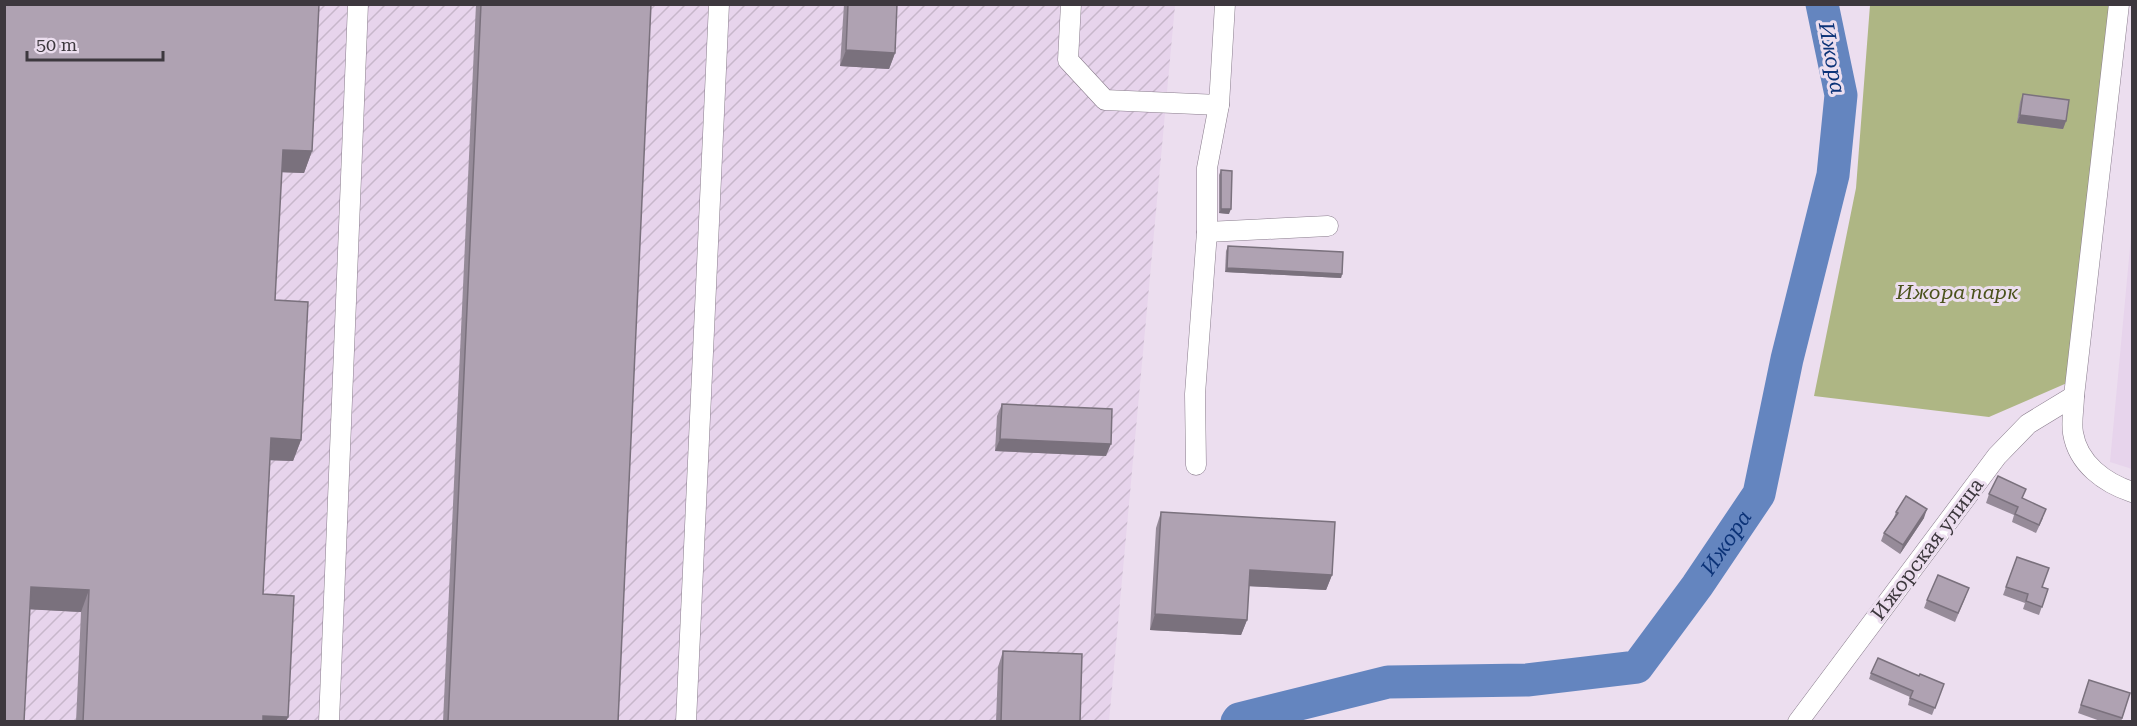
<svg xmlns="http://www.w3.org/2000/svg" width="2137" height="726" font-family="'Roboto Serif',serif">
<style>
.industrial{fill:url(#industrial-furrows)}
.built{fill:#e7d4ec}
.green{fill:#aeb684}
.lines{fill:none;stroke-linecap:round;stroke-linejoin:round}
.river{stroke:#6485bf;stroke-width:33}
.minor-casing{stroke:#897c8c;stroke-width:21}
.minor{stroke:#fff;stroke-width:20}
.wall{fill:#968b99}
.shaded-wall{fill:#7a717d}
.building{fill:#afa2b2;stroke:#7a717d;stroke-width:1.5}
.labels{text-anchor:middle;stroke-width:6;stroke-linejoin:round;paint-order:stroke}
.park-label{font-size:20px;font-style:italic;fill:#4b521c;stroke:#ecdeef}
.street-label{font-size:20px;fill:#3d383e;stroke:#ecdeef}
.water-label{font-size:21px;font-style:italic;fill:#0c3378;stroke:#ecdeef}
</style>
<defs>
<pattern id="industrial-furrows" width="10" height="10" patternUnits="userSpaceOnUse" patternTransform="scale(1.5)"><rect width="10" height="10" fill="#e7d4ec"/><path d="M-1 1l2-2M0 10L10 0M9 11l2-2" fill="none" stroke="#c7b7cb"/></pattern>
</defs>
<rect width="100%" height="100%" fill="#ecdeef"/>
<path class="industrial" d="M 4,5 L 1175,5 L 1109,721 L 5,721 Z"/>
<path class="built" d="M 2132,226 L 2132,469 L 2110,462 Z"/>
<path class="green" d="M 1870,5 L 2111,5 L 2067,383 L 1989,417 L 1814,396 L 1856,188 Z"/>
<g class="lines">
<path class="river" id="s1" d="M 1237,722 L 1239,719 L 1388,682 L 1527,680 L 1637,667 L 1697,586 L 1759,494 L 1787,359 L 1833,175 L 1841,95 L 1822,4"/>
<defs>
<g id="minor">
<path d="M 1071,4 L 1068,60 L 1105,100 L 1219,105 L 1225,4"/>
<path d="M 2119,4 L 2074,396 C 2074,407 2071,422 2073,433 C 2078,464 2105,483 2132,492"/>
<path d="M 1207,232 L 1328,226"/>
<path d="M 1196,465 L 1195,394 L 1207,232 L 1207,168 L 1219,105"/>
<path d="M 329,722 L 358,4"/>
<path d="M 686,722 L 719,4"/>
<path d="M 1798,722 L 1997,456 L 2028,424 L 2074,396"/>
</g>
</defs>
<use href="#minor" class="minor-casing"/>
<use href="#minor" class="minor"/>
</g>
<g class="wall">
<path d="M 4,4 L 312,151 L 304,173 L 281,172 L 275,300 L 301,440 L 293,461 L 270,460 L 263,594 L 288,717 L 286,722 L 76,722 L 81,612 L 29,609 Z"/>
<path d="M 476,4 L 651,4 L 618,722 L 443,722 Z"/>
<path d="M 844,4 L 897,4 L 895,53 L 889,69 L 840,66 Z"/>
<path d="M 2023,94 L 2066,121 L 2063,129 L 2017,123 L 2020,102 Z"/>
<path d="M 1221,170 L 1229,214 L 1219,213 L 1219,175 Z"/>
<path d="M 1228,246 L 1342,274 L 1341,278 L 1225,272 L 1226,251 Z"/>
<path d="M 1002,404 L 1106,456 L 995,451 L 997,416 Z"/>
<path d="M 1989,494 L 2023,499 L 2043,518 L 2036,533 L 2012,522 L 2014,515 L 1986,503 Z"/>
<path d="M 1161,512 L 1332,575 L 1326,590 L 1249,586 L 1247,620 L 1241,635 L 1150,630 L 1156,528 Z"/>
<path d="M 1896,512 L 1924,518 L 1900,554 L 1881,541 L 1884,533 L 1893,520 Z"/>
<path d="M 2017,557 L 2042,587 L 2048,589 L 2039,615 L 2023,609 L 2025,603 L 2003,595 Z"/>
<path d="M 1966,596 L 1955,622 L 1924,608 L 1927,600 Z"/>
<path d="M 1003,651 L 1080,722 L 996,722 L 998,667 Z"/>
<path d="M 1871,673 L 1919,676 L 1944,684 L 1932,715 L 1908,705 L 1910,697 L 1869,679 Z"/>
<path d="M 2086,689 L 2130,693 L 2121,722 L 2103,722 L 2078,713 Z"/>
</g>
<g class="shaded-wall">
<path d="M 846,50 L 895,53 L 889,69 L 840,66 Z"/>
<path d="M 2020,115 L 2066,121 L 2063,129 L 2017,123 Z"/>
<path d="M 283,150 L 312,151 L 304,173 L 275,172 Z"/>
<path d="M 1221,209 L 1231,209 L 1229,214 L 1219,213 Z"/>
<path d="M 1227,268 L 1342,274 L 1341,278 L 1225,272 Z"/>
<path d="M 271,438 L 301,440 L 293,461 L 263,460 Z"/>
<path d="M 1000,439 L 1111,444 L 1106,456 L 995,451 Z"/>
<path d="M 1927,509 L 1924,518 L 1900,554 L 1903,545 Z"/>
<path d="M 1250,570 L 1332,575 L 1326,590 L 1244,586 Z"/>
<path d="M 31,587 L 89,590 L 81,612 L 23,609 Z"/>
<path d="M 1155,614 L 1247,620 L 1241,635 L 1150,630 Z"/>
<path d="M 263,716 L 288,717 L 286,722 L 261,722 Z"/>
</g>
<g class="building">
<path d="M 4,4 L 319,4 L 312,151 L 283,150 L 275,300 L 308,302 L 301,440 L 271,438 L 263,594 L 294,596 L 288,717 L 263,716 L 263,722 L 83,722 L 89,590 L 31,587 L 24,722 L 4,722 Z"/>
<path d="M 481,4 L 651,4 L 618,722 L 448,722 Z"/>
<path d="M 848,4 L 897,4 L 895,53 L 846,50 Z"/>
<path d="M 2023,94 L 2069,100 L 2066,121 L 2020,115 Z"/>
<path d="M 1221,170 L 1232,171 L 1231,209 L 1221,209 Z"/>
<path d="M 1228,246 L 1343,252 L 1342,274 L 1227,268 Z"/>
<path d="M 1002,404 L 1112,409 L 1111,444 L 1000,439 Z"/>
<path d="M 1998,476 L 2026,489 L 2022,498 L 2046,509 L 2039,525 L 2015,514 L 2018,507 L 1989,494 Z"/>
<path d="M 1906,496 L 1927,509 L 1903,545 L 1884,533 L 1898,513 L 1896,512 Z"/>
<path d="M 1161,512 L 1335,522 L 1332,575 L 1250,570 L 1247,620 L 1155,614 Z"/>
<path d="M 2017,557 L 2049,568 L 2042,587 L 2048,589 L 2042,607 L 2026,601 L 2028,594 L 2006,587 Z"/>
<path d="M 1938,575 L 1969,588 L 1958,613 L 1927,600 Z"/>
<path d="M 1003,651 L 1082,654 L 1080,722 L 1001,722 Z"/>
<path d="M 1878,658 L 1919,676 L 1920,674 L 1944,684 L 1935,708 L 1910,698 L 1913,691 L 1871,673 Z"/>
<path d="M 2089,680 L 2130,693 L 2122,718 L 2081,705 Z"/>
</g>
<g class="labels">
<g class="park-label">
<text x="1957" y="299">Ижора парк</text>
</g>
<g class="street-label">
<text transform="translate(1927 549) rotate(-53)" y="7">Ижорская улица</text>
</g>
<g class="water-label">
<text transform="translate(1832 58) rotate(80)" y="7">Ижора</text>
<text dy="7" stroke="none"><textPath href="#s1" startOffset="560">Ижора</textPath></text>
</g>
</g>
<rect width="2137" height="726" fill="none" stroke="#3d383e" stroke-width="12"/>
<path d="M27 51v9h136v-9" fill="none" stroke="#3d383e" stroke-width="3"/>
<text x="36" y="51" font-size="18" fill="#3d383e" stroke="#ecdeef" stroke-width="4.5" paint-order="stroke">50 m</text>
</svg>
